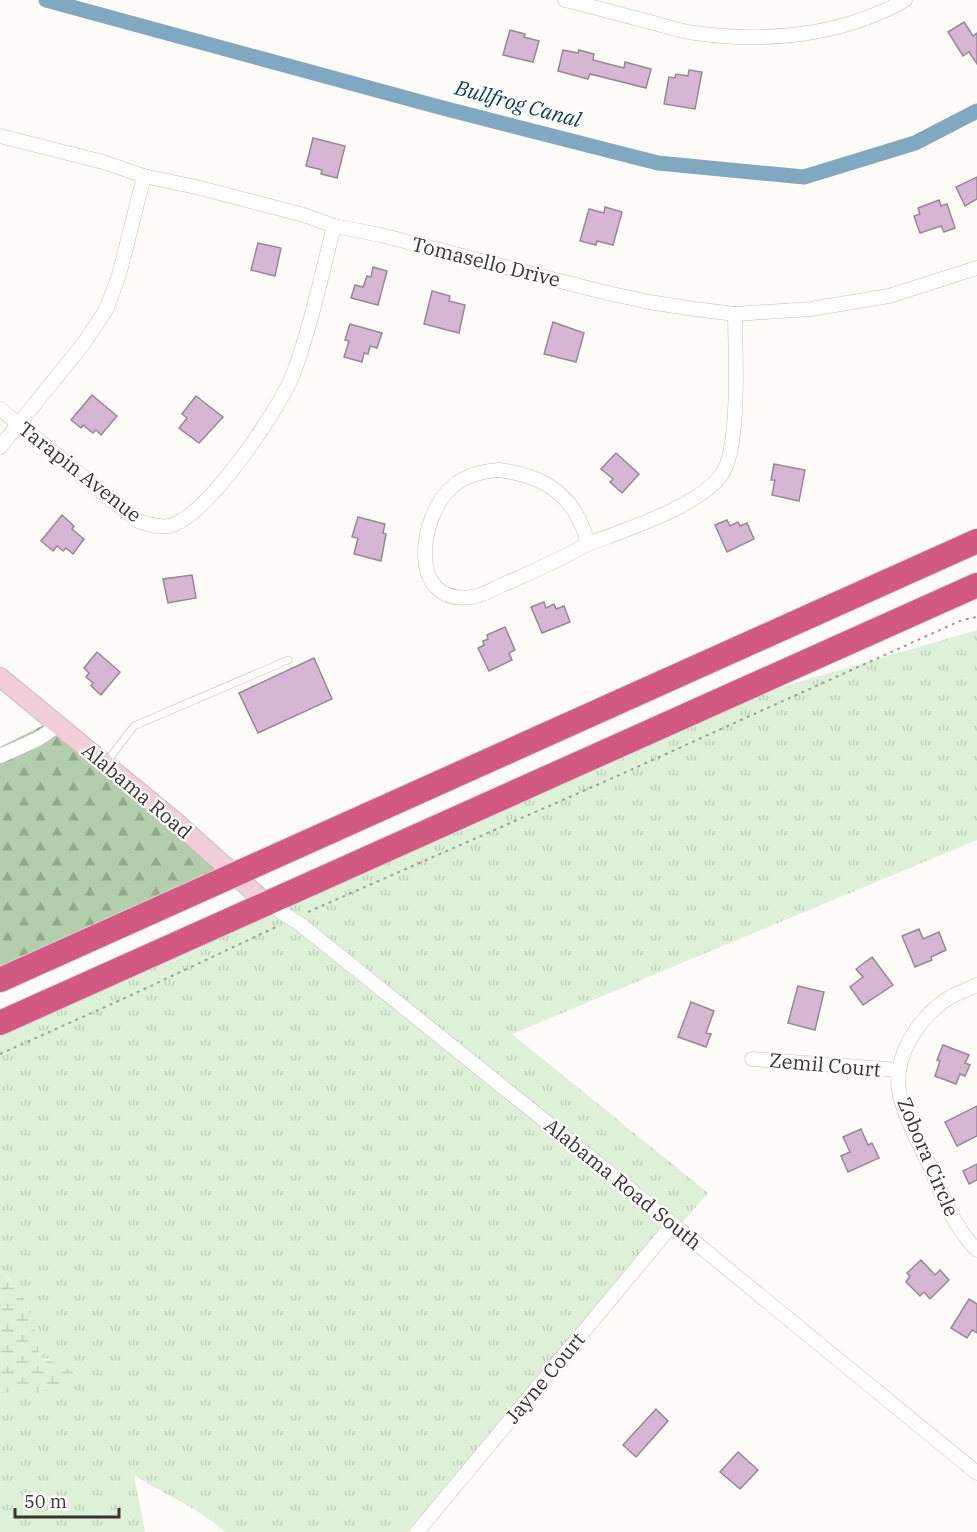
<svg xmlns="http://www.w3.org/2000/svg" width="977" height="1532" font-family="'IBM Plex Serif',serif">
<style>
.grass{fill:url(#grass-tufts)}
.forest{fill:url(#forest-firs)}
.wetland{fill:url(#wetland-marsh)}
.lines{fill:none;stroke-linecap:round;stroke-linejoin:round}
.canal{stroke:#80a8c0;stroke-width:15}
.building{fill:#d7b6d3;stroke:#988896;stroke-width:1.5}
.lane-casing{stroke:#cbbcae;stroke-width:8}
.street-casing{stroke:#cbbcae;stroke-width:15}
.secondary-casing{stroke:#cbbcae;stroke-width:20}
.highway-casing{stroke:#d8d6d5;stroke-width:26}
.path{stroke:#a29e99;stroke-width:2;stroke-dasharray:3 4.5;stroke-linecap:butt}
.lane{stroke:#fff;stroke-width:7}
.street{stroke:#fff;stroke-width:14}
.secondary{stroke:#f2ced9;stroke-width:18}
.highway{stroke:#d25a81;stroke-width:24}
.labels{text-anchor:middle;stroke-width:4.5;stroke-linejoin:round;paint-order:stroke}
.street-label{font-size:20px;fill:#3a342e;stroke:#fff}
.water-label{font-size:21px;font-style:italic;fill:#083f58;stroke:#fff}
</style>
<defs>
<pattern id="grass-tufts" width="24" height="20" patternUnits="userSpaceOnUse" patternTransform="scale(1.5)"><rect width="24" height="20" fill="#ddf1d9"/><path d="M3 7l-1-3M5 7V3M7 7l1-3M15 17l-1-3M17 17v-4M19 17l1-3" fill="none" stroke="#becfbb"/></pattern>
<pattern id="forest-firs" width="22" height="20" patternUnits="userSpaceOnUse" patternTransform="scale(1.5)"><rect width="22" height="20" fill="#b3ceac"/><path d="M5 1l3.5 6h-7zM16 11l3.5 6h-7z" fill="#93a88c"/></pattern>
<pattern id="wetland-marsh" width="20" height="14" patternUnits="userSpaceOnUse" patternTransform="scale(1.5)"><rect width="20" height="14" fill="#ddf1d9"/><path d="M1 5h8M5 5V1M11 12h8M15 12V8" fill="none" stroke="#becfbb"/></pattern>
</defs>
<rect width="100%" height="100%" fill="#fefbf8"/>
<path class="grass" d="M 977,630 L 977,840 L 512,1034 L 708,1193 L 607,1310 L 499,1423 L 408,1532 L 225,1532 C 199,1508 164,1495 134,1475 L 145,1532 L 0,1532 L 0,1394 L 16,1391 L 36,1393 L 49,1359 L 40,1358 L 38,1344 L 11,1280 L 0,1271 L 0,1032 L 757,694 Z"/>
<path class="forest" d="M 46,724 L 171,827 L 221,872 L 0,971 L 0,747 Z"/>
<path class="wetland" d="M 0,1271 C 29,1295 34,1322 40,1358 L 64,1366 L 76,1375 L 71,1383 L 36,1393 L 16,1391 L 0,1394 Z"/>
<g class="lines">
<path class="canal" d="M 46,0 L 439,107 L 658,163 L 804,177 L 915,143 L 977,111"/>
</g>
<g class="building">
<path d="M 964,22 L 973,36 L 977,33 L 977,64 L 969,52 L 963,56 L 948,32 Z"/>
<path d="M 510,30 L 525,34 L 524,37 L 539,41 L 533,62 L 503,55 Z"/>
<path d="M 563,50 L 578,53 L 579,50 L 594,54 L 593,60 L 624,68 L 625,62 L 651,69 L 646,88 L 590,74 L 588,79 L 558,71 Z"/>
<path d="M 689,70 L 702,72 L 695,109 L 664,104 L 669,77 L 675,78 L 676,74 L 688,76 Z"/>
<path d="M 313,138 L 345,146 L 337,178 L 321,174 L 322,170 L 306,166 Z"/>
<path d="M 977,177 L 977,199 L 965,206 L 956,187 Z"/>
<path d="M 939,200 L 941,206 L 947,204 L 955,228 L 944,232 L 941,226 L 920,233 L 914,216 L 920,214 L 918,208 Z"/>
<path d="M 605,207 L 622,212 L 613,245 L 597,241 L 596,245 L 580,241 L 589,209 L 604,213 Z"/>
<path d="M 258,243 L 281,248 L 275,276 L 251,270 Z"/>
<path d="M 373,267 L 387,271 L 378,305 L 351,298 L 355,285 L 363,287 L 367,276 L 371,277 Z"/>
<path d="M 432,291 L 450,296 L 449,301 L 465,305 L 459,333 L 424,324 Z"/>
<path d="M 553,322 L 584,333 L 576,362 L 544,354 Z"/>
<path d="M 350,324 L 382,333 L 377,348 L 370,346 L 368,354 L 364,353 L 362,362 L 344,357 L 349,341 L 345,340 Z"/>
<path d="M 92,395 L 117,416 L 101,435 L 96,430 L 93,433 L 83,425 L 81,428 L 71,420 Z"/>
<path d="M 196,396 L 223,417 L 199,443 L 179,428 L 187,418 L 182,414 Z"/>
<path d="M 616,453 L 639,474 L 622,493 L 610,482 L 613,479 L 601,469 Z"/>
<path d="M 774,464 L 805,470 L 799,501 L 772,495 L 775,480 L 771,480 Z"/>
<path d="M 62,515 L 74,526 L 72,529 L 84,539 L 73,554 L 66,548 L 63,551 L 57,546 L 53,551 L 41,541 Z"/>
<path d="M 358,517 L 385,524 L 383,533 L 386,534 L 381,561 L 354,554 L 358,538 L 352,537 Z"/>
<path d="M 727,520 L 730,526 L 738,522 L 740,526 L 747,523 L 754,539 L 727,552 L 715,525 Z"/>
<path d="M 192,575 L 196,598 L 168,603 L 163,579 Z"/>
<path d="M 544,602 L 546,608 L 554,604 L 556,609 L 564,606 L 570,622 L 542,633 L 531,607 Z"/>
<path d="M 505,627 L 515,650 L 509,653 L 512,660 L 489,671 L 478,648 L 484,645 L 483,641 L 488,639 L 487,635 Z"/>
<path d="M 97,652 L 120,672 L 101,695 L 91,686 L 93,683 L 86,677 L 89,673 L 84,668 Z"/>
<path d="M 314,658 L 332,699 L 258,733 L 239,693 Z"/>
<path d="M 919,929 L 923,939 L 939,932 L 946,950 L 931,957 L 932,960 L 915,967 L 902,936 Z"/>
<path d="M 872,957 L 893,985 L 863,1005 L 850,987 L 863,977 L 856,969 Z"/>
<path d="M 798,986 L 824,992 L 815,1030 L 788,1023 Z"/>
<path d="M 691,1002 L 714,1011 L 706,1033 L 711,1034 L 706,1047 L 678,1037 Z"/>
<path d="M 943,1045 L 969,1055 L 965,1063 L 970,1065 L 965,1076 L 960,1074 L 956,1084 L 935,1076 L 940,1061 L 937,1060 Z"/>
<path d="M 977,1106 L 977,1136 L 957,1146 L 945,1122 Z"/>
<path d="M 861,1129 L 868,1145 L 872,1143 L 879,1158 L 848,1172 L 841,1156 L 850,1152 L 843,1137 Z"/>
<path d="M 977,1164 L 977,1180 L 969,1184 L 963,1171 Z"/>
<path d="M 921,1260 L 935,1275 L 940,1270 L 949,1280 L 930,1299 L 924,1292 L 920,1296 L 906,1282 L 910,1276 L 907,1273 Z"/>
<path d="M 969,1299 L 977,1304 L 977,1333 L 972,1330 L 967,1338 L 951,1328 Z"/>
<path d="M 656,1409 L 668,1421 L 636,1457 L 623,1445 Z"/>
<path d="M 738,1452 L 758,1470 L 740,1489 L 720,1472 Z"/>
</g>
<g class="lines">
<defs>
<path id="lane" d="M 105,764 L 134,726 L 288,660"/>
<g id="street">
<path d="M 565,0 C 594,7 622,15 650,22 C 665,26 680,31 695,33 C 766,43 842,36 905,0"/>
<path d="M 0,136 L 103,162 L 144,176 L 196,187 L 304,215 L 334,226 L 381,235 L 599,291 L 649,302 L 694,309 L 735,314 L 811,309 L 889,296 L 977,268"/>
<path d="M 0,409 L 138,521 C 148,524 158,528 169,526 C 206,519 281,407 294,372 C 311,325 322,274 334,226"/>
<path d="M 0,447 L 84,343 L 106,310 L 119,275 L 144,176"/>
<path d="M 499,470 C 546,476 576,496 588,544 C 560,559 531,573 502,585 C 493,589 482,596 472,597 C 405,606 420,513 453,486 C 467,475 481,471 499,470 Z"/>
<path d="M 588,544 C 625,530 700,506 722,474 C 741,446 735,350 735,314"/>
<path d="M 0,756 L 38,739 L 59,725"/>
<path d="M 265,902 L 300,924 L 636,1194 L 977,1473"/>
<path d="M 977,985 C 966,990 954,994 944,1001 C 917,1021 894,1056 899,1091 C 904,1117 919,1143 930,1167 C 942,1195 954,1228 977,1250"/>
<path d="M 752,1059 L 899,1070"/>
<path d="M 417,1532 L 673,1224"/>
</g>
<path id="secondary" d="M 0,677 L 176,822 L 265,902"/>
<g id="highway">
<path d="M 0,980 L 977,541"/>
<path d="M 0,1023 C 325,874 652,733 977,585"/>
</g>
</defs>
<use href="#lane" class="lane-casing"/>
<use href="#street" class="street-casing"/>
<use href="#secondary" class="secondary-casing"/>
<use href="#highway" class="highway-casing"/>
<g class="path">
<path d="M 308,912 L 615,777 L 962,620 L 977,617"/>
<path d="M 0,1054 L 125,998 L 278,926"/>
</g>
<use href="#lane" class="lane"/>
<use href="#street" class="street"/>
<use href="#secondary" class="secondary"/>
<use href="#highway" class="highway"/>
</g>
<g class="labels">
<g class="street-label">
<text transform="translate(486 262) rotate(14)" y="7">Tomasello Drive</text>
<text transform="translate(80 472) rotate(38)" y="7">Tarapin Avenue</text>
<text transform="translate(137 791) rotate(40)" y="7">Alabama Road</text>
<text transform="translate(825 1065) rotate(5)" y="7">Zemil Court</text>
<text transform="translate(928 1157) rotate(67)" y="7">Zobora Circle</text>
<text transform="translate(623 1184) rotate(39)" y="7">Alabama Road South</text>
<text transform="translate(545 1378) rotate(-50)" y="7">Jayne Court</text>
</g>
<g class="water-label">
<text transform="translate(518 104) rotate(15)" y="7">Bullfrog Canal</text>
</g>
</g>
<path d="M15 1508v9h104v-9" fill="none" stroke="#3a342e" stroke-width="3"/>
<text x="24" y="1508" font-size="18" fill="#3a342e" stroke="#ffffff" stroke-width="4.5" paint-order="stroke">50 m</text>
</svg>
